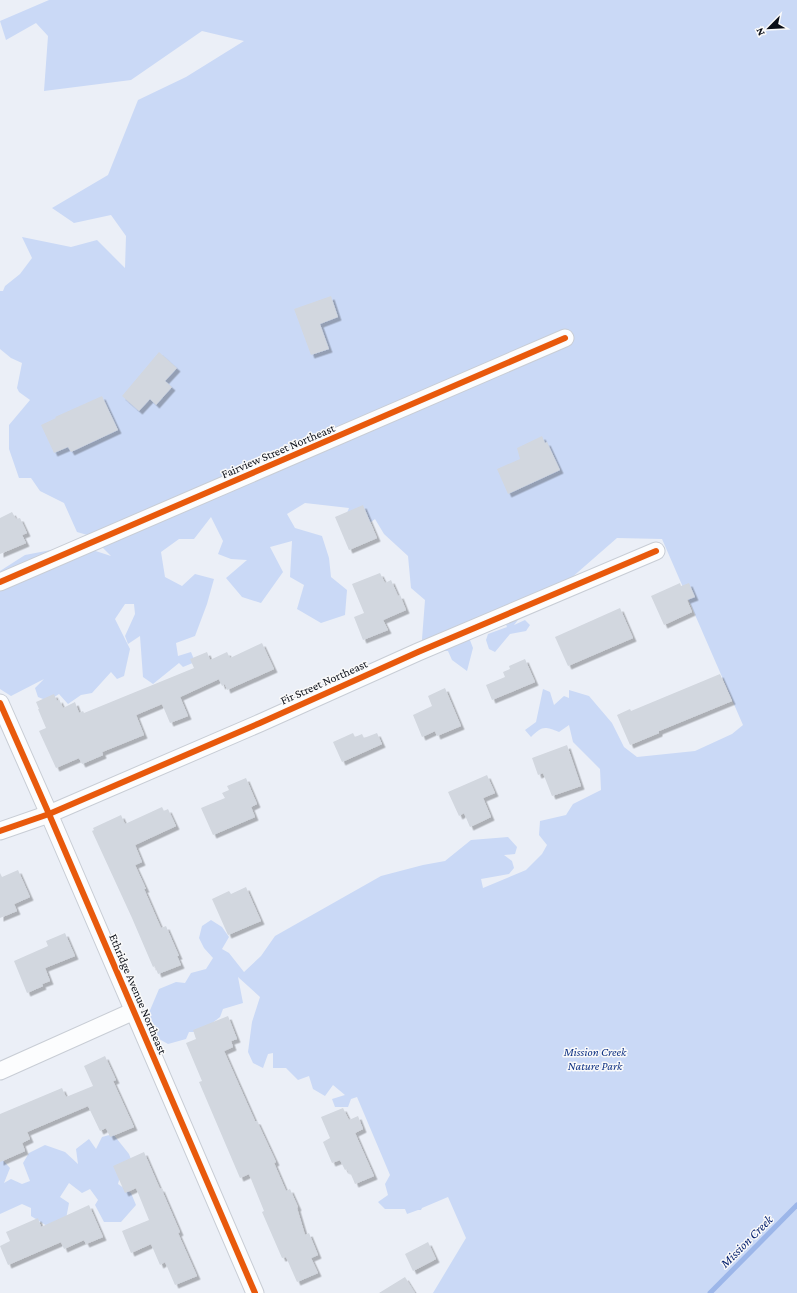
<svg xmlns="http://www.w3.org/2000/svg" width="797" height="1293" font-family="'Crimson Pro',serif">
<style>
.green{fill:#cad9f6}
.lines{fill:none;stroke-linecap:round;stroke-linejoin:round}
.stream{stroke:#9cb6e9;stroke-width:5}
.building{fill:#d2d7df;filter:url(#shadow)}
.street-casing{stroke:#c8cdd5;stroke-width:19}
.street{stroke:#fcfdfe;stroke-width:17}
.cycleway-casing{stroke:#fafafa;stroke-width:8}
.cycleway{stroke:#e8590c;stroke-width:6}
.labels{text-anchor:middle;stroke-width:3;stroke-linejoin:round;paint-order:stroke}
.street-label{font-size:12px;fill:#0a0e17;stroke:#fafafa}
.park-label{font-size:12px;font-style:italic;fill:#123585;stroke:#fafafa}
.water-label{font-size:13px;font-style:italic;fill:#011d6c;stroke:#fafafa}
</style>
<defs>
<filter id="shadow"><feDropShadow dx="3.5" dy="3.5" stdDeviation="0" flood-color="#0004"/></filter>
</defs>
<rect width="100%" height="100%" fill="#ebeff7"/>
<g class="green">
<path d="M 49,0 L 797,0 L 797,1293 L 433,1293 L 466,1238 L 448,1197 L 422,1208 L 421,1210 L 418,1210 L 407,1214 L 405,1209 L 385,1209 L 378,1202 L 388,1195 L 385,1184 L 390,1175 L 357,1097 L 351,1099 L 348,1107 L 335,1107 L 332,1099 L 345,1095 L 333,1085 L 325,1096 L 313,1089 L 309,1076 L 298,1080 L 286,1068 L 273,1068 L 273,1053 L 268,1054 L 263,1068 L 253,1063 L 248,1052 L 252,1022 L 260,997 L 238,977 L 243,1003 L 223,1009 L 220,1017 L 201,1032 L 189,1032 L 186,1039 L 168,1044 L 152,1035 L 148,1015 L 159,989 L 176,982 L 185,983 L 191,973 L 206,969 L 213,958 L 204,948 L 199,938 L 202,926 L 211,920 L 222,927 L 229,937 L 222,949 L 229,953 L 244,972 L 261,956 L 275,936 L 381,876 L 423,865 L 445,861 L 471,840 L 508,837 L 517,847 L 515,854 L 504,855 L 512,861 L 514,868 L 509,874 L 481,879 L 483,888 L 526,870 L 542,854 L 547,845 L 539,835 L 540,821 L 566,815 L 573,804 L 601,790 L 600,769 L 573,742 L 569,725 L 559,732 C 544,726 542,726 531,737 L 525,730 L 536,722 L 543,689 L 550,692 L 554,705 L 564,696 L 569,698 L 569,690 L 589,696 L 612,723 L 624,747 L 637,757 L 695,751 L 732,734 L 743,725 L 662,539 L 617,538 L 554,593 L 531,603 L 514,625 L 525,620 L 530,625 L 526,631 L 510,634 L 495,652 L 489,649 L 486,640 L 488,634 L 507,627 L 501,612 L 468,635 L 473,648 L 467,671 L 452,660 L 448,651 L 441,651 L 423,648 L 422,639 L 425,600 L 411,588 L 408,556 L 384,534 L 375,519 L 361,530 L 345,518 L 349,508 L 305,503 L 287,514 L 295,528 L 322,536 L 329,558 L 331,577 L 347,590 L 345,615 L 321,623 L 297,609 L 304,585 L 290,577 L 292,541 L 270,547 L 283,572 L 261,603 L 242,597 L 226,578 L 247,560 L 231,559 L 218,554 L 223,541 L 211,517 L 194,539 L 179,539 L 161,552 L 165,577 L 182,586 L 195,574 L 214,579 L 207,604 L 195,636 L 176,643 L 178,656 L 191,652 L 195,662 L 183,667 L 179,663 L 153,684 L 143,677 L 140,636 L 128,644 L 125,636 L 135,614 L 134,604 L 125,604 L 115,619 L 130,649 L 124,676 L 117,679 L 111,672 L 92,693 L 81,695 L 68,704 L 59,694 L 48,701 L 38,697 L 35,688 L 44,679 L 11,696 L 0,689 L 0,571 L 25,555 L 77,545 L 111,556 L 91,536 L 77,532 L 64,503 L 40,491 L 31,478 L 19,478 L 9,449 L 9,425 L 30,400 L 19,392 L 17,388 L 22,363 L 11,358 L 0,349 L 0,291 L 3,291 L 5,286 L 20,274 L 32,258 L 22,237 L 71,247 L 97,240 L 125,268 L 126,236 L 111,215 L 74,223 L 52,208 L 108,175 L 138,100 L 186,77 L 244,41 L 202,31 L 131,80 L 44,91 L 48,36 L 36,23 L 6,40 L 0,21 Z"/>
<path d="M 113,1134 L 129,1154 L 132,1162 L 122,1169 L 118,1184 L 131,1193 L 136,1205 L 121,1222 L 104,1222 L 95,1205 L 98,1200 L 90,1189 L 82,1193 L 69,1183 L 60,1197 L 69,1203 L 65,1224 L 47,1226 L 31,1216 L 31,1208 L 22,1204 L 0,1214 L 0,1157 L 10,1168 L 4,1183 L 11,1179 L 22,1184 L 30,1181 L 23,1163 L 29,1153 L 45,1145 L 65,1152 L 78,1164 L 76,1149 L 89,1139 L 96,1149 L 102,1137 Z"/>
</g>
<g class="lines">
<path class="stream" d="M 710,1293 L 797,1205"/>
</g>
<g class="building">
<path d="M 331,296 L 338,317 L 320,324 L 329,349 L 311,355 L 294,309 Z"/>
<path d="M 159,352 L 177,368 L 165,381 L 172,387 L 156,405 L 150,399 L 139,411 L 122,396 Z"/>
<path d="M 102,396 L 118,430 L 71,452 L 68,447 L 54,453 L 41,425 L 56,418 L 55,417 Z"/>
<path d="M 542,436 L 545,443 L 547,442 L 560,470 L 508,494 L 497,469 L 520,459 L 517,448 Z"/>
<path d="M 363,505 L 377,538 L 349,550 L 335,517 Z"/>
<path d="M 12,512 L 16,519 L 20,518 L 27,533 L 22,535 L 26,543 L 0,554 L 0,518 Z"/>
<path d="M 380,573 L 385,583 L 391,580 L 398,596 L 400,595 L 406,610 L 383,620 L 388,630 L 363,640 L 354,617 L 364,613 L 352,584 Z"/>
<path d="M 680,583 L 681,586 L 689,583 L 695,597 L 687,600 L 692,612 L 664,625 L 651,596 Z"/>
<path d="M 620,608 L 633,638 L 568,666 L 555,637 Z"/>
<path d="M 262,643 L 274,669 L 227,690 L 225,684 L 222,686 L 219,679 L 180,697 L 188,716 L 170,723 L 162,704 L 136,715 L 144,735 L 102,752 L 103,755 L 82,764 L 79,758 L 56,768 L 39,731 L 46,728 L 38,709 L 39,709 L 36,702 L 54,694 L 57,701 L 59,699 L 63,708 L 75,702 L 79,713 L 83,711 L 84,713 L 194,668 L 190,659 L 207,652 L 210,660 L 227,652 L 230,658 Z"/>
<path d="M 525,659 L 535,682 L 492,700 L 486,685 L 505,677 L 503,672 L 510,669 L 509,666 Z"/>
<path d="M 720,674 L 732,701 L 659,731 L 659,733 L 630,745 L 617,715 L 630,709 L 631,711 Z"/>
<path d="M 445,688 L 461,726 L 437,736 L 435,731 L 422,737 L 413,715 L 432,706 L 428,696 Z"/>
<path d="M 353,733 L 355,737 L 362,734 L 364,738 L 377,733 L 382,744 L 342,762 L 333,742 Z"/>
<path d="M 567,745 L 581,786 L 552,796 L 543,773 L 538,775 L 532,758 Z"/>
<path d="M 487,775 L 495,793 L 483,798 L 491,817 L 470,827 L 464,813 L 459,816 L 448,792 Z"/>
<path d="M 246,778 L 257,804 L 251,807 L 255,817 L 213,835 L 201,808 L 225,798 L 222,793 L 229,790 L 227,786 Z"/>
<path d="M 162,807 L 164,811 L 168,809 L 176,826 L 135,845 L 142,862 L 135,865 L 146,889 L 144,889 L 161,928 L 166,926 L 179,956 L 177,956 L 181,965 L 158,974 L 155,966 L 153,967 L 132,918 L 92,831 L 94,830 L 93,828 L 121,815 L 125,824 Z"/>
<path d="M 18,870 L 30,897 L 14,904 L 17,911 L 0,918 L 0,873 L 2,877 Z"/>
<path d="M 246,887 L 261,921 L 228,935 L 212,899 L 229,891 L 231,894 Z"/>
<path d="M 65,933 L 75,956 L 45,968 L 50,981 L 42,984 L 43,986 L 27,993 L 14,961 L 48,946 L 46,941 Z"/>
<path d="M 228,1016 L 237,1039 L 231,1041 L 233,1047 L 224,1051 L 255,1121 L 257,1121 L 276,1162 L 274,1163 L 286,1191 L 290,1189 L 298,1207 L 297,1208 L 305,1235 L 309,1233 L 318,1255 L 311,1258 L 318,1273 L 297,1282 L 286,1257 L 282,1258 L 262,1212 L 264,1211 L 249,1174 L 240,1178 L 199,1082 L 202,1081 L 186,1043 L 196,1039 L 193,1030 Z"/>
<path d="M 105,1056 L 116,1080 L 113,1081 L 134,1127 L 110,1137 L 106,1128 L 100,1131 L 88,1106 L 27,1132 L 30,1139 L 22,1143 L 25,1151 L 0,1162 L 0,1114 L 62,1088 L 66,1097 L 93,1086 L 84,1066 Z"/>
<path d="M 343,1108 L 349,1120 L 358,1116 L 363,1129 L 355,1133 L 374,1176 L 355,1184 L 351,1174 L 350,1175 L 347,1169 L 345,1170 L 340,1160 L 332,1163 L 323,1142 L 330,1138 L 321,1117 Z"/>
<path d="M 144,1152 L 160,1189 L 161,1188 L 180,1232 L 178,1233 L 197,1276 L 175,1285 L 165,1262 L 160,1265 L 151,1244 L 131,1253 L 122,1231 L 149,1220 L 136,1188 L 125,1193 L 113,1166 Z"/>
<path d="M 89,1205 L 103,1237 L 86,1244 L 84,1240 L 64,1249 L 61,1242 L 8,1265 L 0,1246 L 10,1241 L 6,1232 L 38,1218 L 41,1227 Z"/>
<path d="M 428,1242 L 436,1259 L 413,1271 L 405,1254 Z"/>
<path d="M 405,1277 L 415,1293 L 379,1293 Z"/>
</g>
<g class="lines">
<defs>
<g id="street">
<path d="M 0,582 L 565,338"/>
<path d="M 0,703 L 49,814 L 255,1293"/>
<path d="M 0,831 L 49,814 L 260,723 L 418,652 L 656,551"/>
<path d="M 0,1071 L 134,1011"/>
</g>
</defs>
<use href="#street" class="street-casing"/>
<use href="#street" class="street"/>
<defs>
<g id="cycleway">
<path d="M 0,582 L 565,338"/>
<path d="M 0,703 L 49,814 L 255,1293"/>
<path d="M 0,831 L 49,814 L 260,723 L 418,652 L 656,551"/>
</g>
</defs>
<use href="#cycleway" class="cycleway-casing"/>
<use href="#cycleway" class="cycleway"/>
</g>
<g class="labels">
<g class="street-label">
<text transform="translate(278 451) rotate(-23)" y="4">Fairview Street Northeast</text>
<text transform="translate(324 682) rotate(-24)" y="4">Fir Street Northeast</text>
<text transform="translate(138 994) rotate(67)" y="4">Ethridge Avenue Northeast</text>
</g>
<g class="park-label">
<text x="595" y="1056">Mission Creek<tspan x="595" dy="14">Nature Park</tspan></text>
</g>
<g class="water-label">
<text transform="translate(746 1241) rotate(-45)" y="5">Mission Creek</text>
</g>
</g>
<g transform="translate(769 28) rotate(246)" stroke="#fafafa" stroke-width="3" paint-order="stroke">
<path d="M0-3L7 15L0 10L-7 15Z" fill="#0a0e17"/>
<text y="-6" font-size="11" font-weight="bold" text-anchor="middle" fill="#0a0e17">N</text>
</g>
</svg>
